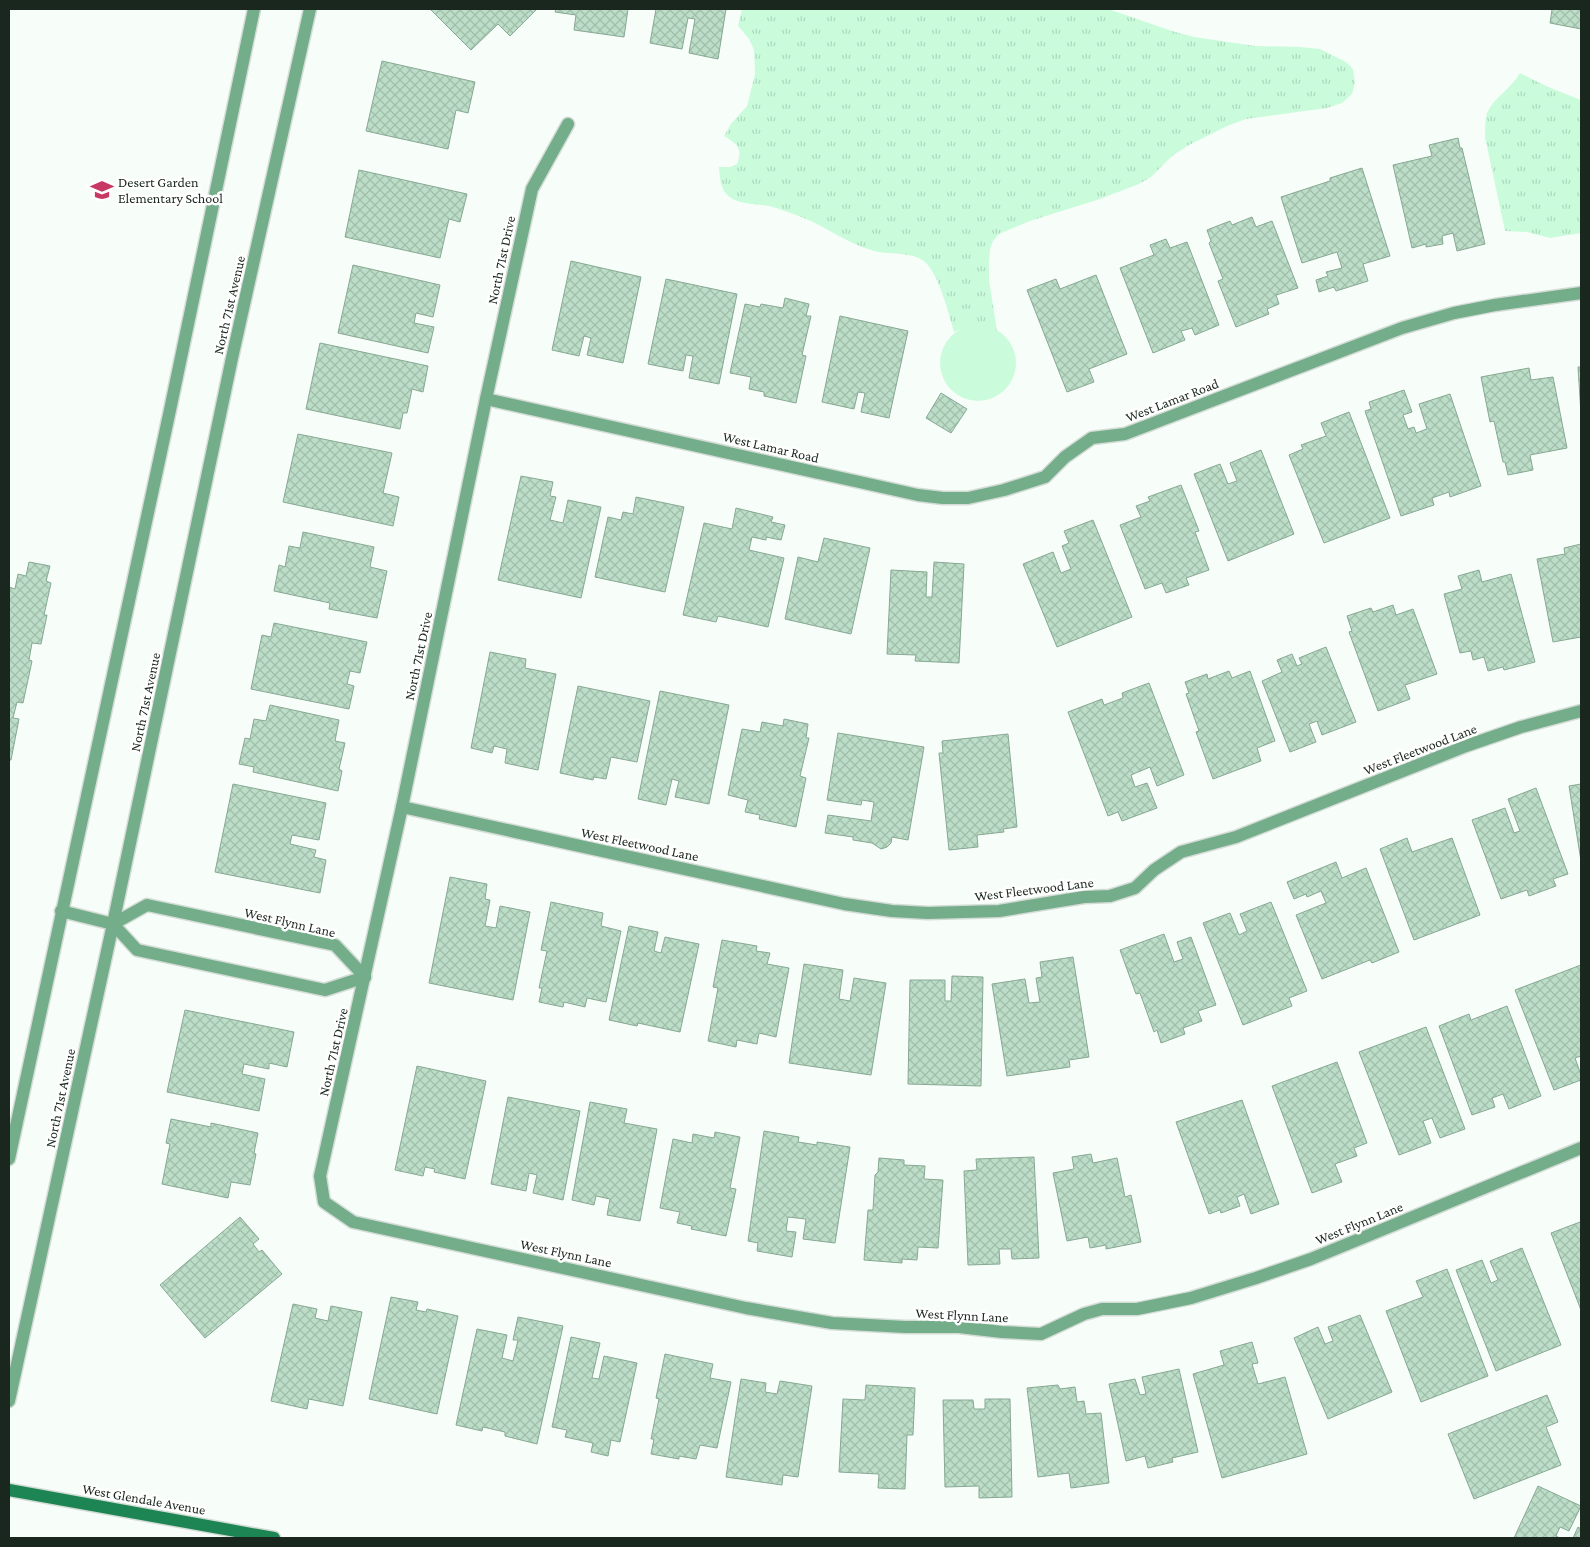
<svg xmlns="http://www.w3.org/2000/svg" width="1590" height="1547" font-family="'Crimson Pro',serif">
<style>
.grass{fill:url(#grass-tufts)}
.park{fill:#cafcdc}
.building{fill:url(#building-cross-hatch);stroke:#87a893}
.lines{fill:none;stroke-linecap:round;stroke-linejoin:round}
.minor-casing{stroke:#d4dcd6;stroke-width:15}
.tertiary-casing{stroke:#d4dcd6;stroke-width:15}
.secondary-casing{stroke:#d4dcd6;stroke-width:15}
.minor{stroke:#73ad8a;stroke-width:12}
.tertiary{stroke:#73ad8a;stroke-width:12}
.secondary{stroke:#1d8554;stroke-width:12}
.labels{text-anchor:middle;stroke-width:5;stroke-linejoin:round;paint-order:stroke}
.poi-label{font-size:14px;fill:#1a271f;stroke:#fff;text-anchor:start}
.street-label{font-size:14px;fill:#1a271f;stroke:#fff}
</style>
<defs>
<pattern id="grass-tufts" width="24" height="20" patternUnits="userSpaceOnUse" patternTransform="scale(1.25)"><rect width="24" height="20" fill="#cafcdc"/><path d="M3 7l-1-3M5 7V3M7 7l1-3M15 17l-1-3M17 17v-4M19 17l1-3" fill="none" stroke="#add8bc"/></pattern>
<pattern id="building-cross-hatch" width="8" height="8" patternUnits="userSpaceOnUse" patternTransform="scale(1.25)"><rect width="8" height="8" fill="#bcdec8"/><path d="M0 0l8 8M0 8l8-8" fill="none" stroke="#a1beab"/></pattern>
</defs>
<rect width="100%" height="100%" fill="#f7fef9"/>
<g class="grass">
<path d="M 742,9 L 1108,9 L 1172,31 L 1194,37 L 1255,46 L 1300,47 L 1320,49 L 1346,62 L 1353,69 L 1355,83 L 1352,94 L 1342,103 L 1327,108 L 1246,119 L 1227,126 L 1189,145 L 1172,156 L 1151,177 L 1139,184 L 1100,199 L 1030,221 L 999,234 L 993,241 L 990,249 L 989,262 L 989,280 L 997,331 L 961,329 L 954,332 C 949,314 939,275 925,262 C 912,251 889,255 874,251 C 853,245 834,233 815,223 C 803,217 788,212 776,208 C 762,203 744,206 731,198 C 720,191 720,178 719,167 L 730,167 L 737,164 C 743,148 737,144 724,136 L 731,124 L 747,106 L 755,74 L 754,50 L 749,39 L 738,26 Z"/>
<path d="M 1520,73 L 1546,86 L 1581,100 L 1581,233 L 1550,238 L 1527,232 L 1505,231 L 1485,137 C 1485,129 1485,120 1487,113 C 1494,97 1512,88 1520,73 Z"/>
</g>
<circle class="park" cx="978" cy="363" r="38"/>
<g class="building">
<path d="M 430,9 L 537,9 L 510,36 L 498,24 L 471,50 Z"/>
<path d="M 556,9 L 628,9 L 624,37 L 574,30 L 576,15 L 555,12 Z"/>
<path d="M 656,9 L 726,9 L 718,59 L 689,53 L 695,19 L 688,18 L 682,49 L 650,43 Z"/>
<path d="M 1550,9 L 1581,9 L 1581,29 L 1550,23 L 1552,10 Z"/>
<path d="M 382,61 L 475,82 L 468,113 L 456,110 L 448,149 L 366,131 Z"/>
<path d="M 1458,138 L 1460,148 L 1462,148 L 1485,244 L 1457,251 L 1453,233 L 1442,236 L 1443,244 L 1426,247 L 1426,244 L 1412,248 L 1393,165 L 1432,156 L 1429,145 Z"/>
<path d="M 1362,168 L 1390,256 L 1363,264 L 1368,281 L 1336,291 L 1334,287 L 1319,292 L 1316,280 L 1328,276 L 1326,272 L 1342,268 L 1337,252 L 1302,263 L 1281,197 L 1330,181 L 1330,178 Z"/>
<path d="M 359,170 L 467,194 L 460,222 L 449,219 L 440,258 L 345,237 Z"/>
<path d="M 1252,217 L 1256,227 L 1272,221 L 1298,288 L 1276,295 L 1279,304 L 1267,309 L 1269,314 L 1236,327 L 1218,281 L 1223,279 L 1209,243 L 1211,241 L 1207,230 L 1230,221 L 1232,225 Z"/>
<path d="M 1166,239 L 1170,248 L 1187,242 L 1219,325 L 1195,335 L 1192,328 L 1181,331 L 1185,340 L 1153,353 L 1120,268 L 1154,255 L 1150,245 Z"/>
<path d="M 571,261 L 641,277 L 623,363 L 587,355 L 591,338 L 584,336 L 579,356 L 552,350 Z"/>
<path d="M 353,265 L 440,285 L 433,317 L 416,313 L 414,323 L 434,327 L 428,353 L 338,333 Z"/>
<path d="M 1096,275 L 1127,354 L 1089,369 L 1094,382 L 1067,392 L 1027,290 L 1056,279 L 1060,289 Z"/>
<path d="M 666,279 L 737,294 L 719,384 L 689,378 L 693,356 L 686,355 L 683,371 L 648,364 Z"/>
<path d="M 785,298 L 809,304 L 806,316 L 811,316 L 802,355 L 806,356 L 796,403 L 764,396 L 764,392 L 749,389 L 751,377 L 730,373 L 745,304 L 760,307 L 761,304 L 783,308 Z"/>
<path d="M 840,316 L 908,331 L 889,418 L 861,412 L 865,393 L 858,392 L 854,409 L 822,402 Z"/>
<path d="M 320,343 L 428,366 L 423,392 L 412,389 L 407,413 L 403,413 L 400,429 L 306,409 Z"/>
<path d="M 1578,367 L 1581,367 L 1581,414 Z"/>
<path d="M 1529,368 L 1531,380 L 1553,377 L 1567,448 L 1530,455 L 1533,470 L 1508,475 L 1505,462 L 1503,462 L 1494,421 L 1490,422 L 1481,377 Z"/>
<path d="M 1404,390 L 1412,412 L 1403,415 L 1408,429 L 1414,427 L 1416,433 L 1427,429 L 1419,404 L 1450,394 L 1481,486 L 1450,497 L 1449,492 L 1432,498 L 1434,505 L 1401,516 L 1365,411 L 1371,409 L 1369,402 Z"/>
<path d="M 941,393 L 967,409 L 951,433 L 926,418 Z"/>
<path d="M 1349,412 L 1390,518 L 1324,543 L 1289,455 L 1303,449 L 1301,445 L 1326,436 L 1321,423 Z"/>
<path d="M 298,434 L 392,453 L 383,493 L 399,497 L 393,526 L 283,502 Z"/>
<path d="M 1261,450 L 1294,534 L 1228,561 L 1194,474 L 1220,464 L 1228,484 L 1237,481 L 1230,463 Z"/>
<path d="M 521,476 L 553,482 L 550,496 L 556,497 L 550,520 L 563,523 L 568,500 L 601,507 L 581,598 L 498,580 Z"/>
<path d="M 1181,485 L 1199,531 L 1195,532 L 1209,570 L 1186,578 L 1189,585 L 1166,593 L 1162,583 L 1145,589 L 1120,525 L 1141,517 L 1136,506 L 1150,501 L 1148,497 Z"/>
<path d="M 636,497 L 684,507 L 665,592 L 595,577 L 608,517 L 621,520 L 623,512 L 633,514 Z"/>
<path d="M 736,508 L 773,517 L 771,522 L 785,525 L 781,540 L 766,537 L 766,540 L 752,537 L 749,550 L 784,558 L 768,627 L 718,616 L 716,622 L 683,615 L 704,523 L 732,529 Z"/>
<path d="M 1093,520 L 1132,617 L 1057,647 L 1023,564 L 1053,552 L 1061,573 L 1071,569 L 1062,546 L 1069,543 L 1064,531 Z"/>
<path d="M 303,532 L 374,547 L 370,567 L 387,571 L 377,618 L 329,609 L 330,603 L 274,591 L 279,565 L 285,567 L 289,546 L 300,548 Z"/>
<path d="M 824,538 L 870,548 L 851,634 L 785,619 L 798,557 L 818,562 Z"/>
<path d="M 1581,544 L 1581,637 L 1553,642 L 1537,559 L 1565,554 L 1564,548 Z"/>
<path d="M 29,562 L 50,566 L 46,581 L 51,583 L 44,615 L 47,615 L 41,644 L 32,643 L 29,660 L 32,661 L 23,703 L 17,702 L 13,718 L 19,719 L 11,760 L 9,760 L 9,587 L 15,589 L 18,574 L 26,576 Z"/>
<path d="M 934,562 L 964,564 L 959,663 L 915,661 L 916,655 L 887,654 L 891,570 L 927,572 L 926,597 L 932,597 Z"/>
<path d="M 1479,570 L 1482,582 L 1511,574 L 1535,662 L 1504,670 L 1503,667 L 1488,671 L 1484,657 L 1473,660 L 1471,651 L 1460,653 L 1444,594 L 1462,589 L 1458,576 Z"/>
<path d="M 1393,605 L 1396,615 L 1413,609 L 1437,674 L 1405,685 L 1410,699 L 1378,711 L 1349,632 L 1352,631 L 1347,616 L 1371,608 L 1373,612 Z"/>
<path d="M 274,623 L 367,642 L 360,673 L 350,671 L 347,684 L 354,686 L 349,709 L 251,689 L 262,635 L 271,637 Z"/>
<path d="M 1326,647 L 1356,722 L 1322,735 L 1317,721 L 1309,724 L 1316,742 L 1290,752 L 1262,681 L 1282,672 L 1277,660 L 1292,654 L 1297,666 L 1302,664 L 1299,658 Z"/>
<path d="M 490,652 L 526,659 L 525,668 L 556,674 L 538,770 L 505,763 L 507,749 L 494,746 L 492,753 L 471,748 Z"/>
<path d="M 1229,671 L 1232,678 L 1250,671 L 1275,741 L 1257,748 L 1261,761 L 1213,779 L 1196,732 L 1199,731 L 1186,694 L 1189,693 L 1185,682 L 1207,674 L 1208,679 Z"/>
<path d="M 1149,683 L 1184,775 L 1157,786 L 1150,767 L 1131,775 L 1135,787 L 1147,783 L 1157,808 L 1122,821 L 1118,812 L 1108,816 L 1068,712 L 1102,699 L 1104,705 L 1123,698 L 1122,693 Z"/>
<path d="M 578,686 L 650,701 L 637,762 L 611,757 L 606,779 L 594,777 L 593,780 L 560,773 Z"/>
<path d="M 660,691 L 729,705 L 709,804 L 675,797 L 679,781 L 672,779 L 666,805 L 638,799 Z"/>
<path d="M 270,705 L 339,720 L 335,741 L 345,743 L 339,769 L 342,771 L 338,791 L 253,772 L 254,767 L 239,764 L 245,738 L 250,739 L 254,719 L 266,721 Z"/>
<path d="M 784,719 L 808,724 L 806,738 L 809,738 L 800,776 L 806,778 L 796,827 L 759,819 L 760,815 L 745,812 L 748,800 L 728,795 L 742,729 L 760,732 L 762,722 L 783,726 Z"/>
<path d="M 838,733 L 924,747 L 908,840 L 892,837 L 891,843 L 887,847 L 881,849 L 872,843 L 853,840 L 853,837 L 825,833 L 828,815 L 871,821 L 874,802 L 862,800 L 861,805 L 827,800 Z"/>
<path d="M 1008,734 L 1017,827 L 1003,829 L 1004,832 L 977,835 L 978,847 L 949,850 L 939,753 L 943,753 L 942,741 Z"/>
<path d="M 233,784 L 326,803 L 319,840 L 292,835 L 290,844 L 316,850 L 314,857 L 326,860 L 320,893 L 215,872 Z"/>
<path d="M 1581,784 L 1581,861 L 1569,786 Z"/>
<path d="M 1536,788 L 1568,874 L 1553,879 L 1556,886 L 1529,896 L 1527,890 L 1501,899 L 1472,820 L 1505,808 L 1514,833 L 1520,831 L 1508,799 Z"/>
<path d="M 1407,838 L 1412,852 L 1452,838 L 1480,915 L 1414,940 L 1380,849 Z"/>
<path d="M 1336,862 L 1342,878 L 1366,868 L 1399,952 L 1372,963 L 1370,960 L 1322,979 L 1296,915 L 1326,903 L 1321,891 L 1307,897 L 1306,894 L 1294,899 L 1287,882 Z"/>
<path d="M 450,877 L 487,884 L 485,899 L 490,900 L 485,926 L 496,928 L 500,906 L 530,912 L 513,1000 L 429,983 Z"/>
<path d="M 551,902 L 603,913 L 601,926 L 621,931 L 606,1002 L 587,998 L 585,1007 L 564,1002 L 563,1007 L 539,1002 L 542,988 L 539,988 L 547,951 L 541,950 Z"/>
<path d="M 1271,902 L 1307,991 L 1289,998 L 1292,1006 L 1243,1025 L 1203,923 L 1230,913 L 1239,935 L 1247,931 L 1240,914 Z"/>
<path d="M 629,926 L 658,932 L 654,951 L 661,953 L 665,937 L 699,944 L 680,1032 L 638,1023 L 637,1026 L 609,1020 Z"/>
<path d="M 1164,934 L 1174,962 L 1183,959 L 1177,942 L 1191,937 L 1216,1005 L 1198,1011 L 1202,1021 L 1183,1028 L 1185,1034 L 1161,1043 L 1157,1030 L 1154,1032 L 1140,993 L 1136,994 L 1120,950 Z"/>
<path d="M 722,940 L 757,946 L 756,951 L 770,953 L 767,964 L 789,968 L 776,1037 L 759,1033 L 757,1044 L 737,1040 L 736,1047 L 708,1041 L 718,988 L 713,987 Z"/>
<path d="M 1073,957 L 1089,1057 L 1069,1060 L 1070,1067 L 1007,1076 L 992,984 L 1025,979 L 1029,1003 L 1040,1002 L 1036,978 L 1042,977 L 1040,962 Z"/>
<path d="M 804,964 L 843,970 L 839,999 L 850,1001 L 854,978 L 886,983 L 871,1075 L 789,1063 Z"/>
<path d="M 1581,965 L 1581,1056 L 1575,1058 L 1581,1075 L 1581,1080 L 1554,1090 L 1515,990 Z"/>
<path d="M 952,976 L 983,977 L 981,1086 L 908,1084 L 910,980 L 945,980 L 945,1001 L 951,1001 Z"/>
<path d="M 1507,1006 L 1541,1096 L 1509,1109 L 1503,1094 L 1492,1098 L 1495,1107 L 1472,1115 L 1439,1026 L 1469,1014 L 1471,1020 Z"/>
<path d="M 185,1010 L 294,1032 L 287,1067 L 269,1063 L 269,1069 L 244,1064 L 242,1074 L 265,1079 L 259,1111 L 167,1092 Z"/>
<path d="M 1426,1027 L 1465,1129 L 1440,1138 L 1432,1118 L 1423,1121 L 1431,1143 L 1399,1155 L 1359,1052 Z"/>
<path d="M 1337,1062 L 1367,1143 L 1354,1148 L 1357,1156 L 1335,1164 L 1342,1182 L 1312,1193 L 1272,1086 Z"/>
<path d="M 417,1066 L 486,1081 L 465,1179 L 434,1172 L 435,1169 L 425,1167 L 423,1176 L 395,1170 Z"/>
<path d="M 508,1097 L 580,1111 L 563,1200 L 533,1193 L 537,1175 L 529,1173 L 526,1191 L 491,1184 Z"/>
<path d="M 1242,1100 L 1279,1204 L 1251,1214 L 1244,1194 L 1237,1197 L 1240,1206 L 1221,1213 L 1220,1210 L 1209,1214 L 1176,1122 Z"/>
<path d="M 590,1102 L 627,1109 L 624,1123 L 657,1129 L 640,1221 L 607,1215 L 610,1199 L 596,1196 L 594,1205 L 572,1200 Z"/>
<path d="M 171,1119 L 211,1127 L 211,1123 L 258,1133 L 254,1153 L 256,1154 L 250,1185 L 231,1182 L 228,1198 L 162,1184 L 170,1144 L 166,1143 Z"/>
<path d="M 764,1131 L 799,1137 L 798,1142 L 817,1145 L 817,1142 L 850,1147 L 835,1243 L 803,1239 L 806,1219 L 788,1217 L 786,1231 L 796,1232 L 792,1257 L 757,1251 L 758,1243 L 748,1241 Z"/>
<path d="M 715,1132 L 740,1137 L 730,1188 L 736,1189 L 726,1236 L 691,1229 L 692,1226 L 677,1223 L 680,1212 L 660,1208 L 673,1139 L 692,1143 L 693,1134 L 714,1138 Z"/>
<path d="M 1091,1154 L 1093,1163 L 1117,1158 L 1125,1197 L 1131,1195 L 1141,1242 L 1106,1249 L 1106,1245 L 1090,1248 L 1088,1237 L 1067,1241 L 1053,1173 L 1074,1169 L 1072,1157 Z"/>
<path d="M 1034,1157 L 1039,1258 L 1012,1259 L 1011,1249 L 999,1249 L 1000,1264 L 968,1265 L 964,1171 L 977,1170 L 976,1159 Z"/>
<path d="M 879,1158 L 904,1160 L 904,1165 L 925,1166 L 924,1179 L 943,1180 L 938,1248 L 918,1247 L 917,1260 L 902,1259 L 902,1263 L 864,1260 L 868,1210 L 873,1210 L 875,1175 L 878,1172 Z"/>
<path d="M 240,1217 L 259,1239 L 253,1244 L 259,1252 L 262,1250 L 282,1274 L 205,1338 L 160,1285 Z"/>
<path d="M 1580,1222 L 1581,1225 L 1581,1310 L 1551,1233 Z"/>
<path d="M 1522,1248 L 1561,1345 L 1496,1371 L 1456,1270 L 1482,1260 L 1491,1283 L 1498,1280 L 1490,1261 Z"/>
<path d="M 1447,1269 L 1488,1376 L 1421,1402 L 1386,1311 L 1423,1297 L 1416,1281 Z"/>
<path d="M 391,1297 L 418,1302 L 416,1310 L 426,1312 L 427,1309 L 458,1316 L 437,1414 L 369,1399 Z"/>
<path d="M 293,1304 L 317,1309 L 315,1318 L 328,1321 L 331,1306 L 362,1312 L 343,1406 L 309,1399 L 307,1409 L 271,1401 Z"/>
<path d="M 1360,1315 L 1392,1392 L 1328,1419 L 1294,1338 L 1318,1327 L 1325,1344 L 1333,1341 L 1328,1327 Z"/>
<path d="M 518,1317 L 563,1326 L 537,1444 L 505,1436 L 505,1432 L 483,1427 L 482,1431 L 456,1425 L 477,1329 L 507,1335 L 502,1358 L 513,1361 L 518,1340 L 513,1340 Z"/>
<path d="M 571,1337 L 600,1343 L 592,1378 L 599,1379 L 604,1356 L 637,1363 L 620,1442 L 611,1440 L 608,1456 L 591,1452 L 593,1443 L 565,1437 L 567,1430 L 552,1427 Z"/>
<path d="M 1252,1342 L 1258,1363 L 1252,1364 L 1258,1384 L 1285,1377 L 1307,1454 L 1222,1478 L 1193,1374 L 1224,1365 L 1220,1351 Z"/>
<path d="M 665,1354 L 713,1364 L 710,1378 L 731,1382 L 717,1448 L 700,1445 L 696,1459 L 679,1456 L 679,1459 L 651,1454 L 654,1439 L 651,1439 L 659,1399 L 656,1398 Z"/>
<path d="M 1179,1369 L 1198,1452 L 1172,1458 L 1173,1462 L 1148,1468 L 1145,1456 L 1126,1461 L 1109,1384 L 1135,1379 L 1140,1395 L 1146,1394 L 1142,1377 Z"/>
<path d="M 741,1379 L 766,1383 L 765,1392 L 777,1394 L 780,1381 L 812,1386 L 798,1477 L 783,1475 L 782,1485 L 726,1477 Z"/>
<path d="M 866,1385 L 915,1388 L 913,1435 L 907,1435 L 905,1489 L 878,1488 L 879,1474 L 839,1472 L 843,1399 L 865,1400 Z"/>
<path d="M 1058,1385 L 1060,1389 L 1075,1387 L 1077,1402 L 1084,1401 L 1086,1414 L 1101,1413 L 1109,1483 L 1071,1488 L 1069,1473 L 1038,1477 L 1027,1388 Z"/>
<path d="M 1547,1395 L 1558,1422 L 1546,1427 L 1561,1465 L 1474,1499 L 1448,1434 Z"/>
<path d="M 985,1399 L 1010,1399 L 1012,1497 L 979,1498 L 979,1486 L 945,1487 L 943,1400 L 973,1400 L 974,1409 L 985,1409 Z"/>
<path d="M 1538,1486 L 1581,1506 L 1569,1531 L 1560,1527 L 1556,1536 L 1560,1538 L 1514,1538 Z"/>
<path d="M 1578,1527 L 1581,1529 L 1581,1538 L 1573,1538 Z"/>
</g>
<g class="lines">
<defs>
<g id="minor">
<path d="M 568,124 L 532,189 L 486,399 L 402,807 L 320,1176 L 324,1202 L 353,1222 L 746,1308 L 832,1323 L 905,1327 L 959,1327 L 1002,1332 L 1041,1334 L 1084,1314 L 1102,1309 L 1137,1309 L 1191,1298 L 1256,1278 L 1311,1259 L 1581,1148"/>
<path d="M 486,399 L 918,495 L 943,498 L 968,498 L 1004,490 L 1045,477 L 1065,457 L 1092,438 L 1125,434 L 1402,328 L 1454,313 L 1495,305 L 1581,293"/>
<path d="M 402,807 L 844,904 L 892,911 L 928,913 L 999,911 L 1084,897 L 1110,896 L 1135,888 L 1154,870 L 1181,852 L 1236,837 L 1466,746 L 1521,727 L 1581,711"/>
<path d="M 61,911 L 113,924 L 137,950 L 325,990 L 365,977"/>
<path d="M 113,924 L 147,905 L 335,945 L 365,977"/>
</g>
<g id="tertiary">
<path d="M 9,1159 L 170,410 L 254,9"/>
<path d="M 9,1401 L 113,924 L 232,358 L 310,9"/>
</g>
<path id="secondary" d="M 9,1490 L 274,1538"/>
</defs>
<use href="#minor" class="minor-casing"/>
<use href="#tertiary" class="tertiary-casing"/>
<use href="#secondary" class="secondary-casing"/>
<use href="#minor" class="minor"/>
<use href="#tertiary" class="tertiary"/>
<use href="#secondary" class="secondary"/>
</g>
<defs>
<symbol id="school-bare" viewBox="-9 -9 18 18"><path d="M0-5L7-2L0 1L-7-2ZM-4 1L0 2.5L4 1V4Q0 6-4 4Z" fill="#c73863" stroke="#fff" stroke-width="2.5" paint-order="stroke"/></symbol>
</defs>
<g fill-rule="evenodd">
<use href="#school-bare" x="86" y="174" width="32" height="32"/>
</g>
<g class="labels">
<g class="poi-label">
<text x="118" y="187">Desert Garden<tspan x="118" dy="16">Elementary School</tspan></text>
</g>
<g class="street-label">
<text transform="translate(501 260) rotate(-78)" y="5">North 71st Drive</text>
<text transform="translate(229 305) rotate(-77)" y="5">North 71st Avenue</text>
<text transform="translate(1172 400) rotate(-21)" y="5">West Lamar Road</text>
<text transform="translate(771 447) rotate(13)" y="5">West Lamar Road</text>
<text transform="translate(418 656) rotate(-78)" y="5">North 71st Drive</text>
<text transform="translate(145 702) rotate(-78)" y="5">North 71st Avenue</text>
<text transform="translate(1420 749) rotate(-21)" y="5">West Fleetwood Lane</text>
<text transform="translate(640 844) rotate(12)" y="5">West Fleetwood Lane</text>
<text transform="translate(1034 889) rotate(-7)" y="5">West Fleetwood Lane</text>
<text transform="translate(290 922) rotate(13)" y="5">West Flynn Lane</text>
<text transform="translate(333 1052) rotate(-77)" y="5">North 71st Drive</text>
<text transform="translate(60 1098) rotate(-78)" y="5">North 71st Avenue</text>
<text transform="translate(1359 1223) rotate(-22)" y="5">West Flynn Lane</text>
<text transform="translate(566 1253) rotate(12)" y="5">West Flynn Lane</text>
<text transform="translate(962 1315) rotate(3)" y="5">West Flynn Lane</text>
<text transform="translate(144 1499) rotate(10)" y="5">West Glendale Avenue</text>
</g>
</g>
<rect width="1590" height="1547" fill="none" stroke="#1a271f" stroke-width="20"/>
</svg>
